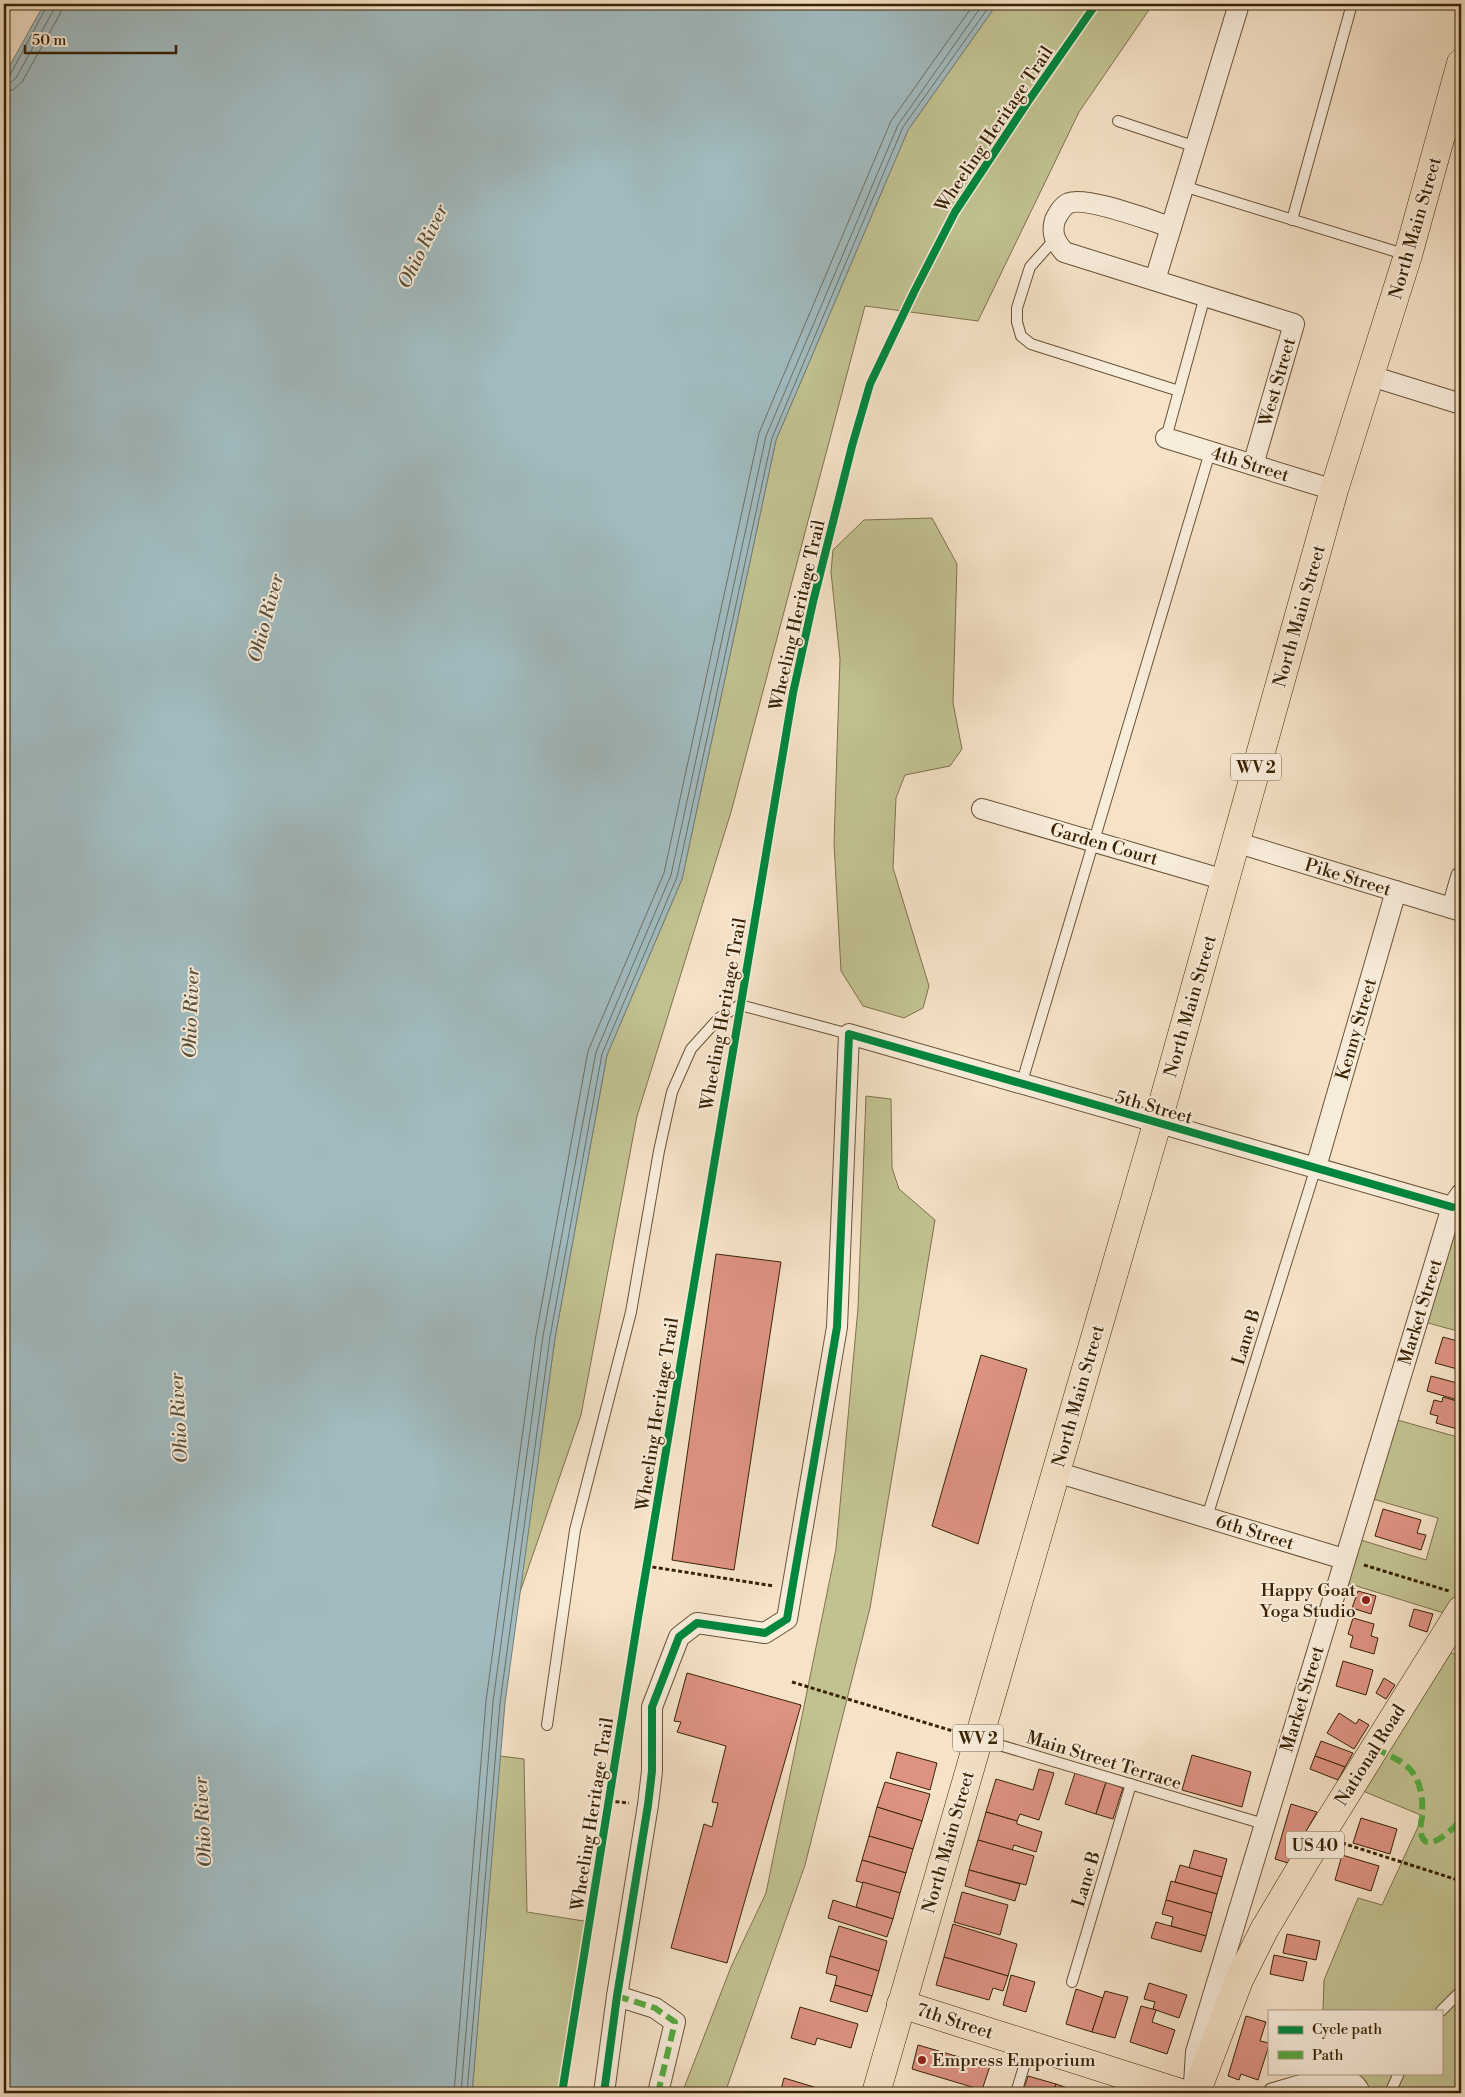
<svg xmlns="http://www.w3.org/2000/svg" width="1465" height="2097" font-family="'Libre Bodoni',serif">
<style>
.green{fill:#c2c291;stroke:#7e724a}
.water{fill:#a1bbc0;stroke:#777e75}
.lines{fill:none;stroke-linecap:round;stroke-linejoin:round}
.shore{stroke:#6d6f62;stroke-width:1}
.building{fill:#dd9282;stroke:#392304}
.lane-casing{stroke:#685335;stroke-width:12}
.street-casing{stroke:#685335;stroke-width:22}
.primary-casing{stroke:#392304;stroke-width:29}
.path{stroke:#392304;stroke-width:3;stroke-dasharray:4 2.5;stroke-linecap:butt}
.lane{stroke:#f8ecdb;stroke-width:10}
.street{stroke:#f8ecdb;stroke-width:20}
.primary{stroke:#f5e2c7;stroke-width:28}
.quiet{stroke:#55aa40;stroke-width:6;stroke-dasharray:12 6;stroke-linecap:butt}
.cycleway-casing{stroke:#f8ecdb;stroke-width:11}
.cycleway{stroke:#00873e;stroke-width:8}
.poi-dot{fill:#8f2418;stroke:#f8ecdb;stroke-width:2}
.labels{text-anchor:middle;stroke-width:4;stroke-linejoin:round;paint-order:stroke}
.shield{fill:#f8ecdb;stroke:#725f44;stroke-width:1}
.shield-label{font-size:16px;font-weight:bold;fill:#392304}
.street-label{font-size:18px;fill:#392304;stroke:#f8ecdb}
.poi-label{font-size:18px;fill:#392304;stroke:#f8ecdb;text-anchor:end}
.water-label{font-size:19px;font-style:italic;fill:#58513c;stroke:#f8ecdb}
</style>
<rect width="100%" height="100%" fill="#f5e2c7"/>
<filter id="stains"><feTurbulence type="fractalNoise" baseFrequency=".004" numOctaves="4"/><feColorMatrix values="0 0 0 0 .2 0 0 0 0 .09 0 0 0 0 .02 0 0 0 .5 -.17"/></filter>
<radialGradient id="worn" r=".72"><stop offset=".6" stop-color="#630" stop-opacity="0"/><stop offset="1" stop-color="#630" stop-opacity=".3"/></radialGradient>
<g class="green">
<path d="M 997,4 L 1153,4 L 1079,112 L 978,321 L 865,306 L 731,812 L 637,1116 L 581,1415 L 519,1595 L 555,1338 L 607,1055 L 682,879 L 776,440 L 908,130 Z"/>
<path d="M 932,518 L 957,564 L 953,703 L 962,749 L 950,766 L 905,775 L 896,798 L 893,868 L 929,986 L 923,1008 L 904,1018 L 863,1006 L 841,971 L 834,843 L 840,659 L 831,572 L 833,550 L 864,520 Z"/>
<path d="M 866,1096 L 891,1099 L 892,1168 L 899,1189 L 935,1220 L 870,1608 L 805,1865 L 725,2093 L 682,2093 L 731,1967 L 766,1893 L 836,1549 L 858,1308 Z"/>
<path d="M 1461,1210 L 1461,1332 L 1417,1320 Z"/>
<path d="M 1387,1417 L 1461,1438 L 1461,1610 L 1457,1617 L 1337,1580 L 1351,1537 L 1426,1560 L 1438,1518 L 1363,1496 Z"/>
<path d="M 1438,1647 L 1461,1657 L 1461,2093 L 1360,2093 L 1350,2073 L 1441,2073 L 1441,2011 L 1323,2010 L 1324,1980 L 1358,1898 L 1382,1905 L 1423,1816 L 1351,1786 Z"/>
<path d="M 500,1756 L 524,1759 L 527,1912 L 590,1922 L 562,2093 L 472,2093 Z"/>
</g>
<path class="water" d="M 44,4 L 997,4 L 908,130 L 776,440 L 682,879 L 607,1055 L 555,1338 L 505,1703 L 472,2093 L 4,2093 L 4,76 Z"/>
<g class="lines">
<g class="shore">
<path d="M 4,77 L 10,75 L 48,4"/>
<path d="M 4,84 L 10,83 L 16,78 L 53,11 L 54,4"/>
<path d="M 4,91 L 13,90 L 22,82 L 60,14 L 62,4"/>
<path d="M 454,2093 L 486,1701 L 536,1335 L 588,1051 L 664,873 L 759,433 L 891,121 L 974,4"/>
<path d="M 461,2093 L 493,1702 L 543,1336 L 596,1052 L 671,875 L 766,436 L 898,125 L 983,4"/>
<path d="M 467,2093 L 500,1703 L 550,1337 L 602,1054 L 677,877 L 772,438 L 903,127 L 991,4"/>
</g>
</g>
<g class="building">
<path d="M 716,1254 L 781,1262 L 734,1570 L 672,1560 Z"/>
<path d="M 1443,1337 L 1461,1342 L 1461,1370 L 1435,1363 Z"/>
<path d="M 981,1355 L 1027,1369 L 978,1544 L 932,1526 Z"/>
<path d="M 1431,1376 L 1461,1384 L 1461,1401 L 1427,1391 Z"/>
<path d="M 1443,1397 L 1460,1402 L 1457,1414 L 1461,1416 L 1461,1430 L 1436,1423 L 1438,1416 L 1430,1414 L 1434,1400 L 1442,1402 Z"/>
<path d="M 1383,1509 L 1421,1520 L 1417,1533 L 1426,1535 L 1421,1550 L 1375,1536 Z"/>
<path d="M 1358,1591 L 1376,1596 L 1371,1614 L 1352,1608 Z"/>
<path d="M 1414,1609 L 1433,1614 L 1427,1632 L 1409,1626 Z"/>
<path d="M 1353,1618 L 1374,1624 L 1371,1636 L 1378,1638 L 1374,1654 L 1350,1647 L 1353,1636 L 1348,1634 Z"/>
<path d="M 1343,1661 L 1373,1670 L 1366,1695 L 1336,1686 Z"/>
<path d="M 687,1673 L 801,1705 L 727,1963 L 671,1948 L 704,1824 L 712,1827 L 718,1803 L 712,1802 L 726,1746 L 677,1732 L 681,1722 L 674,1721 Z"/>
<path d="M 1384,1678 L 1395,1685 L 1386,1699 L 1376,1693 Z"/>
<path d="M 1339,1713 L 1356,1724 L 1359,1719 L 1369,1725 L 1354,1749 L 1327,1733 Z"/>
<path d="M 1321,1741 L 1353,1753 L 1345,1767 L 1315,1756 Z"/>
<path d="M 897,1752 L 937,1763 L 930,1790 L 890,1778 Z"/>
<path d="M 1192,1755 L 1251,1772 L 1242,1807 L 1182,1790 Z"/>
<path d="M 1315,1756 L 1345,1767 L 1338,1780 L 1310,1769 Z"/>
<path d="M 1039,1769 L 1054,1773 L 1039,1820 L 1020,1814 L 1017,1821 L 986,1812 L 996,1779 L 1033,1790 Z"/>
<path d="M 1075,1773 L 1106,1782 L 1096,1814 L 1065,1804 Z"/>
<path d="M 885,1782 L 930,1794 L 922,1821 L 877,1807 Z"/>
<path d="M 1106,1782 L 1123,1788 L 1113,1819 L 1096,1814 Z"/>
<path d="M 1291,1804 L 1317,1812 L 1288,1863 L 1275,1859 Z"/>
<path d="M 877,1807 L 922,1821 L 913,1849 L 869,1836 Z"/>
<path d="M 986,1812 L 1017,1821 L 1017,1824 L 1042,1832 L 1036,1852 L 1014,1845 L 1012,1850 L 978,1840 Z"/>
<path d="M 1361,1818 L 1397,1829 L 1390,1854 L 1353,1843 Z"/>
<path d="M 869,1836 L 913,1849 L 906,1873 L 862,1860 Z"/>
<path d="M 978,1840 L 1034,1856 L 1026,1885 L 969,1870 Z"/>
<path d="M 1194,1850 L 1227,1859 L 1222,1877 L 1189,1868 Z"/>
<path d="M 1342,1855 L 1379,1866 L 1371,1891 L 1335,1880 Z"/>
<path d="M 862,1860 L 906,1873 L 900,1893 L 856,1881 Z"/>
<path d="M 1180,1865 L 1222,1877 L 1217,1894 L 1175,1882 Z"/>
<path d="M 969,1870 L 1020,1884 L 1015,1901 L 965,1886 Z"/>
<path d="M 1171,1881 L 1217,1894 L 1212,1913 L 1166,1900 Z"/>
<path d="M 863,1882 L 900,1893 L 893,1919 L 856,1907 Z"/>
<path d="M 962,1892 L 1008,1905 L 1000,1935 L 954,1922 Z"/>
<path d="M 833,1900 L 893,1919 L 887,1937 L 828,1918 Z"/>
<path d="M 1166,1900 L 1212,1913 L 1206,1936 L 1171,1926 L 1173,1917 L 1162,1914 Z"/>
<path d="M 1156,1922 L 1206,1936 L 1201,1952 L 1151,1938 Z"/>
<path d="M 953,1924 L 1017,1944 L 1008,1976 L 944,1957 Z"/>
<path d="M 839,1926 L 887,1941 L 879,1971 L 830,1956 Z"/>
<path d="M 1287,1934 L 1320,1941 L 1316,1960 L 1283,1953 Z"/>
<path d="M 1274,1955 L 1307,1962 L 1303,1981 L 1270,1974 Z"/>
<path d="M 830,1956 L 879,1971 L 872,1996 L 835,1985 L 837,1976 L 826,1973 Z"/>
<path d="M 944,1957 L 1008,1976 L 1003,1991 L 993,1988 L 989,2000 L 936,1985 Z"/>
<path d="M 1011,1975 L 1035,1982 L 1026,2012 L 1003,2005 Z"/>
<path d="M 1149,1983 L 1187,1995 L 1179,2018 L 1153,2009 L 1155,2002 L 1144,1999 Z"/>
<path d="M 835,1985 L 872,1996 L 867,2012 L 830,2001 Z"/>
<path d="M 1076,1989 L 1103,1998 L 1092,2032 L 1066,2024 Z"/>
<path d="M 1105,1991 L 1128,1997 L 1115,2038 L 1092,2032 Z"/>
<path d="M 1141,2006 L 1156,2010 L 1152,2022 L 1175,2030 L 1167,2054 L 1130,2042 Z"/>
<path d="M 800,2007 L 858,2024 L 851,2048 L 817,2038 L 815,2045 L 791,2038 Z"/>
<path d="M 1246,2016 L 1266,2022 L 1260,2041 L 1269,2043 L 1269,2045 L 1258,2080 L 1241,2074 L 1239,2080 L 1228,2076 Z"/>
<path d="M 918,2045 L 990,2066 L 982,2090 L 912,2069 Z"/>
<path d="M 1028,2076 L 1056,2084 L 1053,2093 L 1022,2093 Z"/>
<path d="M 784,2078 L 834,2093 L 780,2093 Z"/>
<path d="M 1056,2084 L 1076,2091 L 1075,2093 L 1053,2093 Z"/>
</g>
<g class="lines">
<defs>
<g id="lane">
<path d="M 1118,121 L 1196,147"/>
<path d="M 1183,186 L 1407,255"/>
<path d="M 1292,220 L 1352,4"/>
<path d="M 1054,240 L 1030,267 L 1017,308 L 1017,322 L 1021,336 L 1031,344 L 1179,391"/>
<path d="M 1166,438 L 1205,296"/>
<path d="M 1021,1085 L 1210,452"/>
<path d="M 1207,1517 L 1316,1167"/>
<path d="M 547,1725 L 575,1530 L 631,1312 L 659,1151 L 672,1092 L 691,1049 L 719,1018 L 740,1005 L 849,1034"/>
<path d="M 979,1739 L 1264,1824"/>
<path d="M 1072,1982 L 1131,1784"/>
<path d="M 1441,2011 L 1461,1991"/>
<path d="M 1016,2093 L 1030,2046"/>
<path d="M 1390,2093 L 1399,2073"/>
</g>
<g id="street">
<path d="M 1171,227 C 1151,221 1087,196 1069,203 C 1062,206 1058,214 1055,220 C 1051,234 1055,241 1064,252 L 1294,324 L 1253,465"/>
<path d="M 1155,280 L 1239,4"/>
<path d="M 1371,376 L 1461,404"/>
<path d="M 1166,438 L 1334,490"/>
<path d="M 982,809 L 1225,880"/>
<path d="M 1235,842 L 1461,911"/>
<path d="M 1452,908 L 1461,877"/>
<path d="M 1316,1167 L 1396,891"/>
<path d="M 1056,1472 L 1344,1559"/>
<path d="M 617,1996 L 655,2008 L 675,2022 L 658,2093"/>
<path d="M 1194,2084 L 1196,2052 L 1452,1207 L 1461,1194"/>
<path d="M 604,2093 L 617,1996 L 648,1805 L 652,1771 L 652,1707 L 679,1637 L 697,1623 L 765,1633 L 787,1619 L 837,1327 L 849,1034 L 1452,1207"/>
<path d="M 1273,2093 C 1293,2089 1349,2063 1360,2093"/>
</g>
<g id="primary">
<path d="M 901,2004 L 1181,2093"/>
<path d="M 876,2093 L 1157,1124 L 1334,490 L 1408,255 L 1461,63"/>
<path d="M 1196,2093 L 1239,1980 L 1264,1930 L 1320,1836 L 1461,1610"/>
</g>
</defs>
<use href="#lane" class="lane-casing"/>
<use href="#street" class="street-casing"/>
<use href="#primary" class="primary-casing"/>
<g class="path">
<path d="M 1364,1565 L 1449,1591"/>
<path d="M 646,1566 L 774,1586"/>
<path d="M 792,1682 L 956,1732"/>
<path d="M 609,1801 L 629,1803"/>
<path d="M 1342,1843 L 1461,1881"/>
</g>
<use href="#lane" class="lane"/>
<use href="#street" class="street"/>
<use href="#primary" class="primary"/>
<g class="quiet">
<path d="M 1375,1748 C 1387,1755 1405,1761 1413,1773 C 1422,1786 1423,1802 1422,1817 C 1421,1822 1420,1828 1421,1833 C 1425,1857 1454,1828 1461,1820"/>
<path d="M 617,1996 L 655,2008 L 675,2022 L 658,2093"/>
</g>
<defs>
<g id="cycleway">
<path d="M 562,2093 L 638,1618 L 793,693 L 813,602 L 852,446 L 870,384 L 914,292 L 955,212 L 1027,103 L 1096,4"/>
<path d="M 604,2093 L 617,1996 L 648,1805 L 652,1771 L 652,1707 L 679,1637 L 697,1623 L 765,1633 L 787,1619 L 837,1327 L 849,1034 L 1452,1207"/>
</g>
</defs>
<use href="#cycleway" class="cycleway-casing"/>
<use href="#cycleway" class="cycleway"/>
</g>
<g class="poi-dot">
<circle cx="1366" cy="1600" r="5"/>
<circle cx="922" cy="2060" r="5"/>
</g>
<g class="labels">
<g class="shield">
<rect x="1231" y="753.5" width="50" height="27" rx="4"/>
<rect x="953" y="1724.5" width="50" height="27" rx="4"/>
<rect x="1286" y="1831.5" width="58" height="27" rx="4"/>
</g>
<g class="shield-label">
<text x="1256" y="773">WV 2</text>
<text x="978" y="1744">WV 2</text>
<text x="1315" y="1851">US 40</text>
</g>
<g class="street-label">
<text transform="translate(994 129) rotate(-56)" y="6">Wheeling Heritage Trail</text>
<text transform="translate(1415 228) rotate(-74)" y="6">North Main Street</text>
<text transform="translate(1277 382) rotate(-74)" y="6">West Street</text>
<text transform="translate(1250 464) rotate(17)" y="6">4th Street</text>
<text transform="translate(797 615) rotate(-77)" y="6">Wheeling Heritage Trail</text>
<text transform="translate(1299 616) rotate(-74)" y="6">North Main Street</text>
<text transform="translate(1104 844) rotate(16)" y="6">Garden Court</text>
<text transform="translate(1348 877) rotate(17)" y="6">Pike Street</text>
<text transform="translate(1190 1006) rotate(-74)" y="6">North Main Street</text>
<text transform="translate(723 1014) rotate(-80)" y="6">Wheeling Heritage Trail</text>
<text transform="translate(1356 1029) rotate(-74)" y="6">Kenny Street</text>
<text transform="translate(1154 1107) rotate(16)" y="6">5th Street</text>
<text transform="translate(1420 1312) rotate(-73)" y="6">Market Street</text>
<text transform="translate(1246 1337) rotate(-73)" y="6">Lane B</text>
<text transform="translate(1078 1396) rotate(-74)" y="6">North Main Street</text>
<text transform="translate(657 1414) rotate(-81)" y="6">Wheeling Heritage Trail</text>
<text transform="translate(1255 1532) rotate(17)" y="6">6th Street</text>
<text transform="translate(1302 1699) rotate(-73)" y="6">Market Street</text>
<text transform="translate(1370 1755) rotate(-58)" y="6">National Road</text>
<text transform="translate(1104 1760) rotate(17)" y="6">Main Street Terrace</text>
<text transform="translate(592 1814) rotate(-81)" y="6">Wheeling Heritage Trail</text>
<text transform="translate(948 1842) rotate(-74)" y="6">North Main Street</text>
<text transform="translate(1086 1879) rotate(-73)" y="6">Lane B</text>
<text transform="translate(955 2021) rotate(18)" y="6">7th Street</text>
</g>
<g class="poi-label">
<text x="1356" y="1596">Happy Goat<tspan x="1356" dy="21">Yoga Studio</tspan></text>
<text x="932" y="2066" text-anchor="start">Empress Emporium</text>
</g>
<g class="water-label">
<text transform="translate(422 246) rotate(-64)" y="7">Ohio River</text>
<text transform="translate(265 618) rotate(-75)" y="7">Ohio River</text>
<text transform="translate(190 1013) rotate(-88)" y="7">Ohio River</text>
<text transform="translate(178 1418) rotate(-93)" y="7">Ohio River</text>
<text transform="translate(202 1822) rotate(-93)" y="7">Ohio River</text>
</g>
</g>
<rect width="1465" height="2097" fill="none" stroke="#f5e2c7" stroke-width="20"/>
<rect x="5" y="5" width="1455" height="2087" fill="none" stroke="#392304" stroke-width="2.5"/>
<rect x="10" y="10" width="1445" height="2077" fill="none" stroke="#392304"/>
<rect x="1268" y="2010" width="175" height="65" fill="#f8ecdb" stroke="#ac9c85"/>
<rect x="1278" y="2026" width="25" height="8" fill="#00873e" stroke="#ac9c85"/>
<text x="1312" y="2034" font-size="15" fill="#392304">Cycle path</text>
<rect x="1278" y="2051" width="25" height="8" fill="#55aa40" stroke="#ac9c85"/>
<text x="1312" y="2060" font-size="15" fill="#392304">Path</text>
<path d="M25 45v8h151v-8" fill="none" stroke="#392304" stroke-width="2.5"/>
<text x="32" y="45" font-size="15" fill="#392304" stroke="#f8ecdb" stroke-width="4" paint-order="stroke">50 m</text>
<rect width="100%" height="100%" filter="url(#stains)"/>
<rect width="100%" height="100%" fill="url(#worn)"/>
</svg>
